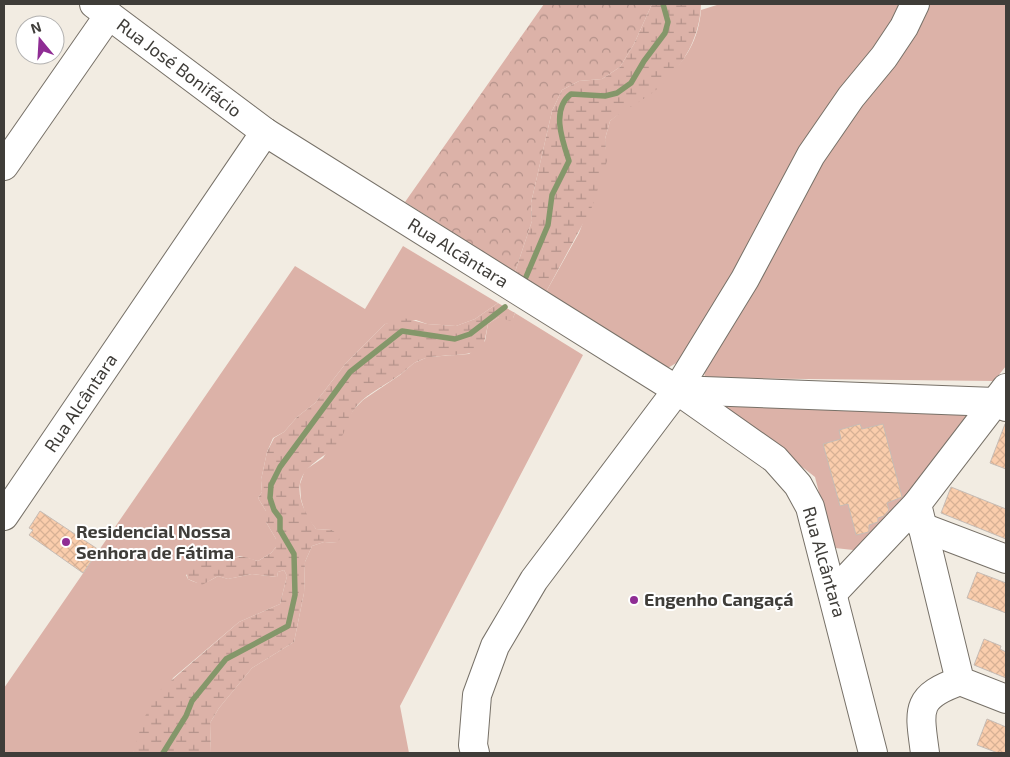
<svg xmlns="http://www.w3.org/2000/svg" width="1010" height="757" font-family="'Exo 2',sans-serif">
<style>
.grass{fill:#dcb2a8}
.forest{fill:url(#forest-crowns)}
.wetland{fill:url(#wetland-marsh)}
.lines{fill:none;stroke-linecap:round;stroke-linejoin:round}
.stream{stroke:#84976a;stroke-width:5.5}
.building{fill:url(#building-cross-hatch);stroke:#c6bcb5}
.minor-casing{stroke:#777168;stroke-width:30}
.minor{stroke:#fff;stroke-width:28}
.poi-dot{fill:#8f2d94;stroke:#fff;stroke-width:2}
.labels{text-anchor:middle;stroke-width:4;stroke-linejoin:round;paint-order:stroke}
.street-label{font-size:18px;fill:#3f3d39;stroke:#fff}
.poi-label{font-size:18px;font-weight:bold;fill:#3f3d39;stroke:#fff;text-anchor:start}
</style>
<defs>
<pattern id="forest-crowns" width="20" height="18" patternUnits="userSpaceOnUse" patternTransform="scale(1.25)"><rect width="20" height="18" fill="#dcb2a8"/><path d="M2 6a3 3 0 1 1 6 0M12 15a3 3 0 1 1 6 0" fill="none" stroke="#b4928a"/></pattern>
<pattern id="wetland-marsh" width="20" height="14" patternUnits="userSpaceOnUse" patternTransform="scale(1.25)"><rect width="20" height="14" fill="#dcb2a8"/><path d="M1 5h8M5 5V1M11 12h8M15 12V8" fill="none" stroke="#b4928a"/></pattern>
<pattern id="building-cross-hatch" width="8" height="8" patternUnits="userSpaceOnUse" patternTransform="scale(1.25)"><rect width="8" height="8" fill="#facdac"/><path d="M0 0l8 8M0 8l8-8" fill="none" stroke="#d7b195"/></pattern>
</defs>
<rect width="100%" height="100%" fill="#f2ece2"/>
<g class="grass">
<path d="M 720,4 L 1006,4 L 1006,366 L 994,381 L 705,378 L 703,363 L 685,358 L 666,369 L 546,292 L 579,233 L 606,161 L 605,139 L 610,121 C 650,88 696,70 701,10 Z"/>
<path d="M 403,246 L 498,303 L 475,319 L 456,326 L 427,324 L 416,320 L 385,324 L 346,363 L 315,403 L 297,417 L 284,432 L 273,438 L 267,452 L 261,480 L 262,492 L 258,498 L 266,511 L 266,522 L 276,539 L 276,547 L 271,553 L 258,561 L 240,556 L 224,560 L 220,557 L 186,575 L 188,579 C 200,586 207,583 218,576 L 228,579 L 252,574 L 277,577 L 278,572 L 284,570 L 287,576 L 280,604 L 239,622 L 173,678 L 133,753 L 4,753 L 4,688 L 295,266 L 365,309 Z"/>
<path d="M 515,313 L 583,355 L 400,706 L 409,753 L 211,753 L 210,723 L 219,708 L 252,668 L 294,642 L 304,593 L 305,562 L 312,546 L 324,542 L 337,543 L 332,530 L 316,529 L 306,516 L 301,499 L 300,484 L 305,470 L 323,458 L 354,409 L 363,400 L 400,375 L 414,363 L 428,357 L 469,354 L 485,341 L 488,324 L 499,317 L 513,318 Z"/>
<path d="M 723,403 L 979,406 L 909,498 L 863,547 L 853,550 L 835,548 L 832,543 L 815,477 L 727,408 Z"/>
</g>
<path class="forest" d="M 544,4 L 652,4 L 634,44 L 620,67 L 602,79 L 579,81 L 562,90 L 552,111 L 531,203 L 532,221 L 515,272 L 405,202 Z"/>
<g class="wetland">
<path d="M 652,4 L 701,4 C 700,35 686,61 664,83 C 649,98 627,107 610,121 L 605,139 L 607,161 L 592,207 L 546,292 L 515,272 L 532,221 L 531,203 L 552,111 L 562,90 L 579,81 L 602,79 L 620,67 L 634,44 Z"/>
<path d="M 498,303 L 515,313 L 513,318 L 510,321 L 499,317 L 488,324 L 483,348 C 463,360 437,351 416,362 C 410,365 405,372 398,376 C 383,387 363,395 353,411 C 347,422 344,437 336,445 C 324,458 304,465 300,483 C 297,500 307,516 316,529 L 332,530 L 341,537 L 337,543 L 324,542 L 312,546 L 305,562 L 304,593 L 294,642 L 252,668 L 219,708 L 210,723 L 211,753 L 133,753 L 143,720 L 158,692 L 239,622 L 280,604 L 287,576 L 284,570 L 278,572 L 277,577 L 252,574 L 228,579 L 218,576 L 202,585 L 188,579 C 183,565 197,554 211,555 C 217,555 222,560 226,560 C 230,560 234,557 238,557 C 244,556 252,559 258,561 L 271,553 L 276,547 L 276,539 L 266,522 L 266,511 L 258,498 L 262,492 L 261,480 L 267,452 L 274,438 L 284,432 L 297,417 L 315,403 L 346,363 L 385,324 L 404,318 L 427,324 L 456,326 L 475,319 Z"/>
</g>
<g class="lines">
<g class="stream">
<path d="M 526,277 L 548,225 L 552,195 L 569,161 C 562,140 551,109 571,94 L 605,96 L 617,93 L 631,83 L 644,61 L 665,33 L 668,22 L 663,4"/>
<path d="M 163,753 L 186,716 L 192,701 L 226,659 L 288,626 L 295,595 L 294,554 L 280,530 L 280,518 L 274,510 L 270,498 L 271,485 L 280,467 L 350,372 L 402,331 L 455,339 L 470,334 L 505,307"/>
</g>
</g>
<g class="building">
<path d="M 860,424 L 862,429 L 883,424 L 902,497 L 887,503 L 889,510 L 884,516 L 878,518 L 878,522 L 869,525 L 869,532 L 856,535 L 848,504 L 840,506 L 823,444 L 841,439 L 839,430 Z"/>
<path d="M 1005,424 L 1006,425 L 1006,469 L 990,463 Z"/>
<path d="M 951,487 L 1006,509 L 1006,539 L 941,513 Z"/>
<path d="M 40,511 L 99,550 L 83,573 L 29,535 L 33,530 L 29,528 Z"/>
<path d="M 977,572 L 1006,583 L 1006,613 L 967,598 Z"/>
<path d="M 984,639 L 1001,646 L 1000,649 L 1006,652 L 1006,678 L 974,665 Z"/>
<path d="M 987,719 L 1006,727 L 1006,753 L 998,753 L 977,745 Z"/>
</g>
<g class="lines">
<defs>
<g id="minor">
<path d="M 94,4 L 265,132 L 677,390 L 775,459 L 798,485 L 810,507 L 873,753"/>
<path d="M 4,166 L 109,15"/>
<path d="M 1006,388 L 917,504 L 960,681 L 1006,699"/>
<path d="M 677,390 L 995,402 L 1006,407"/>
<path d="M 4,516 L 265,132"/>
<path d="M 922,527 L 1006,559"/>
<path d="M 833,593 L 917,504"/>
<path d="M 475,753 L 473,745 L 477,695 L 495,646 L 534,580 L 677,390 L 745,279 L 811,155 L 851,97 L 884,57 L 904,27 L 915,4"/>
<path d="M 925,753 C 919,709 915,697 960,681"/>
</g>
</defs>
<use href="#minor" class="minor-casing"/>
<use href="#minor" class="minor"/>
</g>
<g class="poi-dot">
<circle cx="66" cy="542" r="5"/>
<circle cx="634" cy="600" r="5"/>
</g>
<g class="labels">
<g class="street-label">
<text transform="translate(179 68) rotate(37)" y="6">Rua José Bonifácio</text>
<text transform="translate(458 253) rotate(32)" y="6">Rua Alcântara</text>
<text transform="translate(81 403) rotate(-56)" y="6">Rua Alcântara</text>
<text transform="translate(824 562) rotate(74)" y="6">Rua Alcântara</text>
</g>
<g class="poi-label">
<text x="76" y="538">Residencial Nossa<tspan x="76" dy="21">Senhora de Fátima</tspan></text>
<text x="644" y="606">Engenho Cangaçá</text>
</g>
</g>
<rect width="1010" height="757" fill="none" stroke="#3f3d39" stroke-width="10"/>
<g transform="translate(40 40) rotate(342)"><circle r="24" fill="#ffffff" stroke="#b2b1b0"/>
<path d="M0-4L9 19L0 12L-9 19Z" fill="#8f2d94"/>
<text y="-8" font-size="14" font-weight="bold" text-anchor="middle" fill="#3f3d39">N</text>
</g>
</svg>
